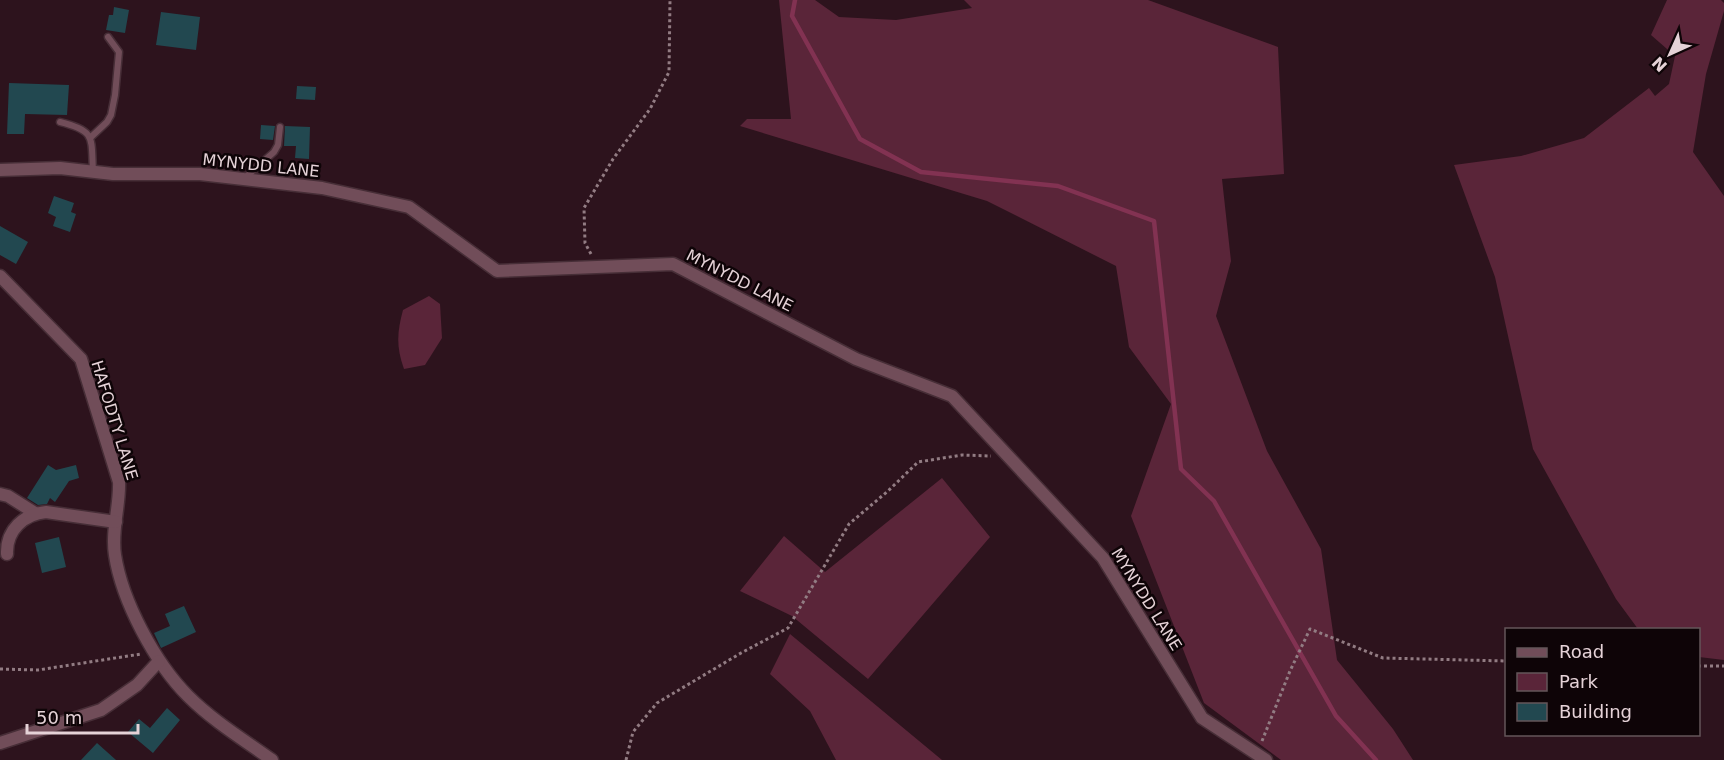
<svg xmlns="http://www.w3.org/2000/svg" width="1724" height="760" font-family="'DejaVu Sans',sans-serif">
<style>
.green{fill:#5a2539}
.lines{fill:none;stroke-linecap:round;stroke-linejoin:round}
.stream{stroke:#823252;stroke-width:4.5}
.building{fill:#224850}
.service-casing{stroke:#472e37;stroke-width:9}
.minor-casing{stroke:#472e37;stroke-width:15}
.path{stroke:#927c83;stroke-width:3;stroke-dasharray:3 3;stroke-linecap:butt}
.service{stroke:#714d59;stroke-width:6}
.minor{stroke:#714d59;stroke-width:12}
.labels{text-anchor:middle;stroke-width:5;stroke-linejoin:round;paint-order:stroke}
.street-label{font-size:16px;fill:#e5d2d7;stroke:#0e0407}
</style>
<rect width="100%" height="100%" fill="#2d131d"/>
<g class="green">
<path d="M 779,0 L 815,0 L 839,17 L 896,20 L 972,8 L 964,0 L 1148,0 L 1278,47 L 1284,174 L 1222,179 L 1231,261 L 1216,316 L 1267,451 L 1321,549 L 1337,660 L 1393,729 L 1413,760 L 1281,760 L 1204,703 L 1131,516 L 1171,404 L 1129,347 L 1116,266 L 987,201 L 740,126 L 747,119 L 791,119 Z"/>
<path d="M 1667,0 L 1721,0 L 1724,3 L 1724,11 L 1706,74 L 1693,152 L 1724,196 L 1724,660 L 1699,657 L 1698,630 L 1638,629 L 1616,599 L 1533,449 L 1495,277 L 1454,165 L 1521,156 L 1584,138 L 1649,88 L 1655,96 L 1669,84 L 1675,56 L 1651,35 Z"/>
<path d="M 429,296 L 440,304 L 442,338 L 425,365 L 404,369 C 396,347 397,332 403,310 Z"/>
<path d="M 942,478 L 990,537 L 868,679 L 792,616 L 740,591 L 784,536 L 825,572 Z"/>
<path d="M 790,634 L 942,760 L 836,760 L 810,711 L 770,674 Z"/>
</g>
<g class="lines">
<path class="stream" d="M 795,0 L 792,16 L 860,139 L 921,172 L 1058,186 L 1154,221 L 1181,469 L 1214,501 L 1336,716 L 1376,760"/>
</g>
<g class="building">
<path d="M 114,7 L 129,10 L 125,33 L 106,30 L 109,15 L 113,15 Z"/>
<path d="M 161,12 L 200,17 L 196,50 L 156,45 Z"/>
<path d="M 9,83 L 69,85 L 67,115 L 25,114 L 24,134 L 7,134 Z"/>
<path d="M 297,86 L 316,87 L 315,100 L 296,99 Z"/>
<path d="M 261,125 L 275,126 L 273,140 L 260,139 Z"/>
<path d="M 285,126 L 310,127 L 309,159 L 295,158 L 296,146 L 284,146 Z"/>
<path d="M 54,196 L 74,203 L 71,212 L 76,214 L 70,232 L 53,226 L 56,217 L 48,213 Z"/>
<path d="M 0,226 L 28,242 L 16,264 L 0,255 Z"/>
<path d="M 48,465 L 56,470 L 76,465 L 79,478 L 69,481 L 55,502 L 50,498 L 47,504 L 38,505 L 27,498 Z"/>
<path d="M 59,537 L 66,567 L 42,573 L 35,543 Z"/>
<path d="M 184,606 L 196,632 L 161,648 L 154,633 L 170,626 L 165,614 Z"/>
<path d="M 167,708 L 180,720 L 153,753 L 128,732 L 139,719 L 150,728 Z"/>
<path d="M 97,743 L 116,760 L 81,760 Z"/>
</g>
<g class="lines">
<defs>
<g id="service">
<path d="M 60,122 C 96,131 91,137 93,171"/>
<path d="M 90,138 L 107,122 L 111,115 L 115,95 L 119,52 L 108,37"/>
<path d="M 246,177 L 274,152 L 278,145 L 280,127"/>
</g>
<g id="minor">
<path d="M 0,170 L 60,168 L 113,174 L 200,174 L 322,188 L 409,207 L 497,271 L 673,264 L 856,359 L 952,396 L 1103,558 L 1202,718 L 1266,760"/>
<path d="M 0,276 L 81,359 L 119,482 C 120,506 111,531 115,555 C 122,601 155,663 188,696 C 213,721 244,740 272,760"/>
<path d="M 0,494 L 8,496 L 35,513"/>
<path d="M 7,554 C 6,530 24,514 46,512 L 116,522"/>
<path d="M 0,743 L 101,710 L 137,685 L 159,661"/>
</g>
</defs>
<use href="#service" class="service-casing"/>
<use href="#minor" class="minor-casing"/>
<g class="path">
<path d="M 591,254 L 585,243 L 584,208 L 613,159 L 650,109 L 669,72 L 670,0"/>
<path d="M 1698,666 L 1724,666"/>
<path d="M 0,669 L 38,670 L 141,654"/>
<path d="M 1262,741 L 1290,671 L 1310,629 L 1383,658 L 1506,661"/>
<path d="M 626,760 L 633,732 L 657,703 L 741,653 L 788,628 L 849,524 L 888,491 L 918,462 L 962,455 L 991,456"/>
</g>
<use href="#service" class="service"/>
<use href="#minor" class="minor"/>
</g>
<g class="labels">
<g class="street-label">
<text transform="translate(261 165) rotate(6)" y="6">MYNYDD LANE</text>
<text transform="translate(740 280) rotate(27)" y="6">MYNYDD LANE</text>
<text transform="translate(115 420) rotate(73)" y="6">HAFODTY LANE</text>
<text transform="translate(1147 599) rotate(58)" y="6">MYNYDD LANE</text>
</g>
</g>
<rect x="1505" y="628" width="195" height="108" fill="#0e0407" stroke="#64565a" stroke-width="1.5"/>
<rect x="1517" y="648" width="30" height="9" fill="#714d59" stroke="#64565a" stroke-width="1.5"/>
<text x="1559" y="658" font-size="18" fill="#e5d2d7">Road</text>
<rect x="1517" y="673" width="30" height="18" fill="#5a2539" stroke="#64565a" stroke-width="1.5"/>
<text x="1559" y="688" font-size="18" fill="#e5d2d7">Park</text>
<rect x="1517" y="703" width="30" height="18" fill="#224850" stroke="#64565a" stroke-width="1.5"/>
<text x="1559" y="718" font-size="18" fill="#e5d2d7">Building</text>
<g transform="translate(1670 54) rotate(225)" stroke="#0e0407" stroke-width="4.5" paint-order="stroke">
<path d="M0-4.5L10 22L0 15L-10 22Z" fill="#e5d2d7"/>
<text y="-9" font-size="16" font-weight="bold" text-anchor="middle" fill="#e5d2d7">N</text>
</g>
<path d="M27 724v9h111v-9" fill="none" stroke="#e5d2d7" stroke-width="3"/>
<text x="36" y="724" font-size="18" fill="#e5d2d7" stroke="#0e0407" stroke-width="4.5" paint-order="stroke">50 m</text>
</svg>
